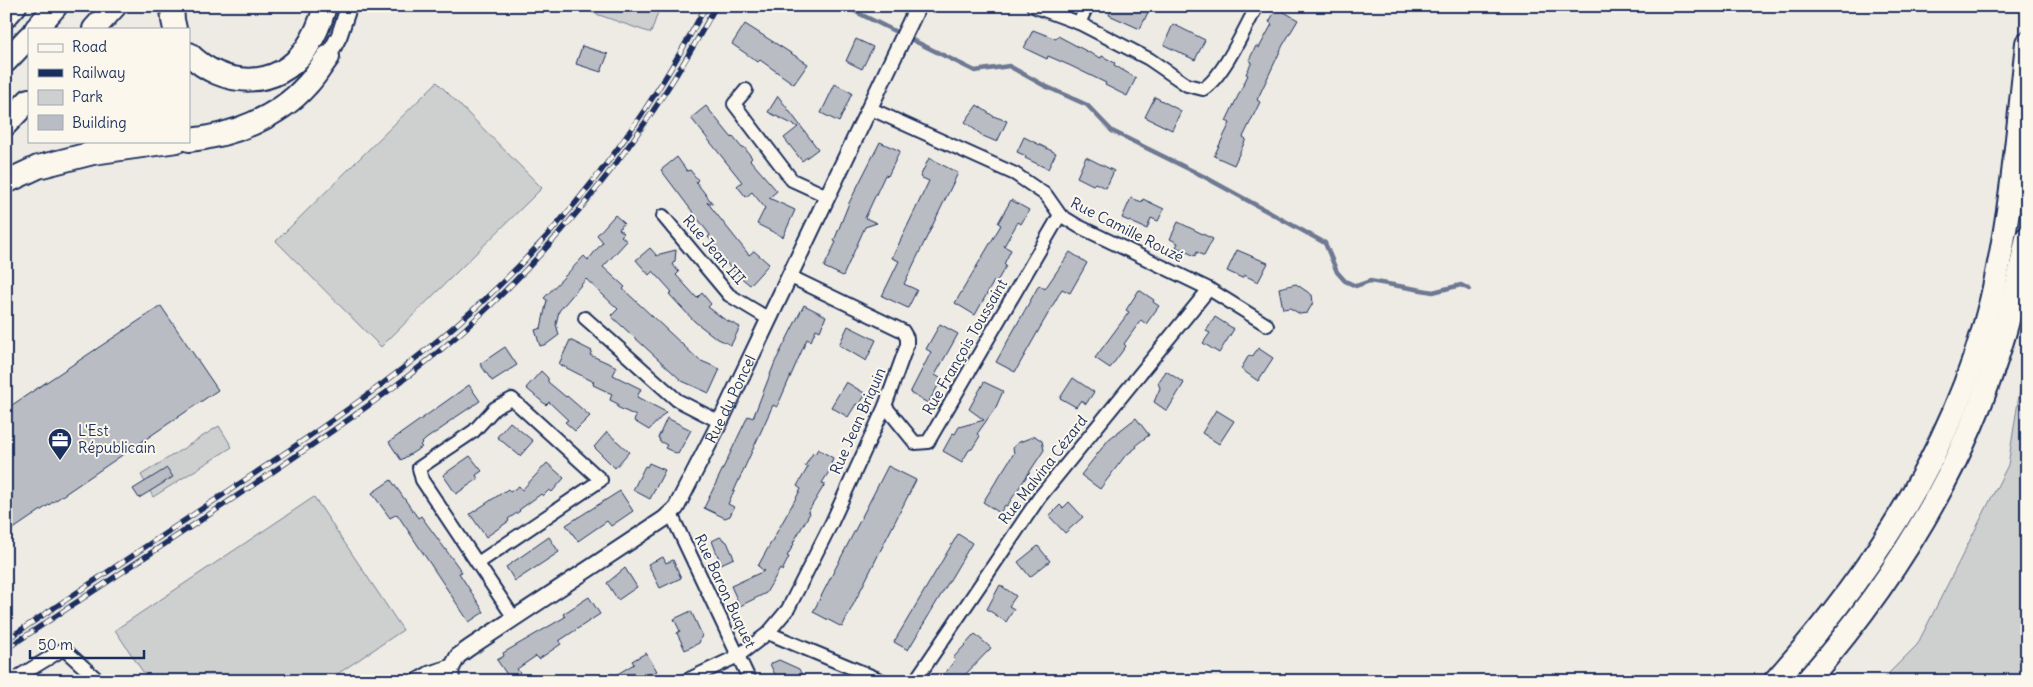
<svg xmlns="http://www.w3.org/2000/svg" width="2033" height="687" font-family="Delius,sans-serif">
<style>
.green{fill:#cecfcf;stroke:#747f96}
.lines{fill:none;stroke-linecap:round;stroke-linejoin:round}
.stream{stroke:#6d7892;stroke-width:4.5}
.building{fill:#b9bcc3;stroke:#1b2f5e}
.minor-casing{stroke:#1b2f5e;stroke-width:16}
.tertiary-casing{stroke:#1b2f5e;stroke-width:19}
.motorway-casing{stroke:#1b2f5e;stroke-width:26}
.minor{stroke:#fbf7ec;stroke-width:12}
.tertiary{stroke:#fbf7ec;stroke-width:15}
.motorway{stroke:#fbf7ec;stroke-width:22}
.rail-casing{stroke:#1b2f5e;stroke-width:5.5}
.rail{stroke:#fbf7ec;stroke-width:4;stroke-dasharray:11;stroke-linecap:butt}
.labels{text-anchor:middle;stroke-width:4;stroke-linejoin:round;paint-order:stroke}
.street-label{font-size:15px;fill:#1b2f5e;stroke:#fbf7ec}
.poi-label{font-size:15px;fill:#1b2f5e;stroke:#fbf7ec;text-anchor:start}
</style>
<rect width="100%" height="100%" fill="#eeebe4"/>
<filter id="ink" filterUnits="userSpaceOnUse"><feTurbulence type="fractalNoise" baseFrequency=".02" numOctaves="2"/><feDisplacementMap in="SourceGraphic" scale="10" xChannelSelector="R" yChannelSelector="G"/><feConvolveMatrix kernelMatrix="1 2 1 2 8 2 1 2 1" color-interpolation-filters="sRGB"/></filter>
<g filter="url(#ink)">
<g class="green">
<path d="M 573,6 L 660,6 L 651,33 Z"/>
<path d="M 437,82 L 542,188 L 381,347 L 276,241 Z"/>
<path d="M 2027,345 L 2027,681 L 1881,681 L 1917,645 L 2008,465 Z"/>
<path d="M 219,426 L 232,447 L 153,497 L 141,475 Z"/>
<path d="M 314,497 L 403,630 L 327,681 L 149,681 L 115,630 Z"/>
</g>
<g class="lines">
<path class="stream" d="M 844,6 L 975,71 L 1009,66 L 1045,86 L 1087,105 L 1112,131 L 1203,176 L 1325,243 L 1337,272 L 1345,281 L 1356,286 L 1370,281 L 1433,292 L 1461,285 L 1469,289"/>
</g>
<g class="building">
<path d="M 1113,6 L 1151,6 L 1140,29 L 1109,15 Z"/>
<path d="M 1277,8 L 1298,20 L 1283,45 L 1257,100 L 1260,102 L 1243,137 L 1246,139 L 1234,165 L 1214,156 L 1230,123 L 1226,121 L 1248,75 L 1246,74 L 1252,62 L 1249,60 L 1256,46 L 1259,48 L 1272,24 L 1269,22 Z"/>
<path d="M 745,24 L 808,64 L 794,84 L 760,60 L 758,62 L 732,44 Z"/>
<path d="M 1173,24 L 1205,40 L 1195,60 L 1164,45 Z"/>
<path d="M 1033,30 L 1056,39 L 1058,36 L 1092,54 L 1101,58 L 1102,56 L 1115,63 L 1114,65 L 1136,78 L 1127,96 L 1105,85 L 1106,83 L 1071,66 L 1048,56 L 1047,59 L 1024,48 Z"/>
<path d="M 856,39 L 873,47 L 862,69 L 846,61 Z"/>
<path d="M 582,46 L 608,54 L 601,72 L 576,64 Z"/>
<path d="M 835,84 L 852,93 L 839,122 L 821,113 Z"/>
<path d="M 778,96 L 818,149 L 802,161 L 784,138 L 798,127 L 768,112 Z"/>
<path d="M 1155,97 L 1181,111 L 1172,130 L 1145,117 Z"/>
<path d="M 977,105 L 993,116 L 1007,121 L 997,142 L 983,136 L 965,122 Z"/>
<path d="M 706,106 L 732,138 L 733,137 L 742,148 L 744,147 L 752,158 L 750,160 L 777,191 L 769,198 L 795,210 L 783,237 L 757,224 L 765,208 L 752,192 L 746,197 L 737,186 L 742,182 L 691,118 Z"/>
<path d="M 1024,137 L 1056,153 L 1048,169 L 1025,158 L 1026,156 L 1017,152 Z"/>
<path d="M 880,142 L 900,151 L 888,176 L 885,175 L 865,218 L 877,223 L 865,227 L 843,276 L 824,267 L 836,242 L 834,241 L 849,203 Z"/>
<path d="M 677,157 L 687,171 L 690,170 L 698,180 L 696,182 L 713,204 L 707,202 L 749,255 L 754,251 L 769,264 L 750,285 L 733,271 L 716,250 L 717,248 L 708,237 L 710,235 L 661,170 Z"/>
<path d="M 1086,157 L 1114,171 L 1106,188 L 1095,183 L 1093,185 L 1077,177 Z"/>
<path d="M 929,158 L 958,173 L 904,284 L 917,290 L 908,308 L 882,296 L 899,261 L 892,258 L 929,181 L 920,177 Z"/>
<path d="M 1131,198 L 1142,202 L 1143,199 L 1164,209 L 1158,221 L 1151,218 L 1147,229 L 1122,218 Z"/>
<path d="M 1011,200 L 1029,210 L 1021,224 L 1018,222 L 1004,246 L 1011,250 L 1004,264 L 1006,266 L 996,283 L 994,281 L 975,315 L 955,303 L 1001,225 L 998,223 Z"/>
<path d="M 615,215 L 624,223 L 619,229 L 624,233 L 621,236 L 627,241 L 603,267 L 625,287 L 623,289 L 699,360 L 720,369 L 709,393 L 682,381 L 657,358 L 611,316 L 618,309 L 586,279 L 559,311 L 556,324 L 559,335 L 547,344 L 540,346 L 535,330 L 541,328 L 547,300 L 544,298 L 584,256 L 588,260 L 603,242 L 597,235 Z"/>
<path d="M 1178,222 L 1213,239 L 1204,256 L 1197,252 L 1195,256 L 1176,247 L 1178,243 L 1170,239 Z"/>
<path d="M 650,248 L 657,256 L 660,254 L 676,250 L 675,261 L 672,264 L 679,272 L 676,275 L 697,298 L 702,293 L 711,304 L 708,307 L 724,319 L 740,327 L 731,345 L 716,338 L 694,321 L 669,294 L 672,292 L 653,271 L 649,275 L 636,260 Z"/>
<path d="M 1237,250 L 1268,263 L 1258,282 L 1244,275 L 1242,278 L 1227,271 Z"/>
<path d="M 1070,252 L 1087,263 L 1070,293 L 1062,289 L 1015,372 L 996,362 L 1039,285 L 1045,289 Z"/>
<path d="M 1296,284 L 1312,295 L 1313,303 L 1307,313 L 1300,314 L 1290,308 L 1283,309 L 1279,288 Z"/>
<path d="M 1139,290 L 1154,300 L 1153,302 L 1159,306 L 1146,324 L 1141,320 L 1124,344 L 1126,346 L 1110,368 L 1095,358 L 1129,312 L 1126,310 Z"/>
<path d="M 804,305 L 826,316 L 820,331 L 816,329 L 811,341 L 807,339 L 777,407 L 773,405 L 728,504 L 734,507 L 730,516 L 725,518 L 704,508 L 748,416 L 753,418 L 775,362 Z"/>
<path d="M 161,306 L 218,390 L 6,534 L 6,409 Z"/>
<path d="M 1215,317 L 1234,329 L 1219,353 L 1203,343 L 1210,333 L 1206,331 Z"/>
<path d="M 940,324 L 958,334 L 935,375 L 942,379 L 928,403 L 910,393 L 931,352 L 926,349 Z"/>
<path d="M 848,326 L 876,340 L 866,361 L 839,345 Z"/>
<path d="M 570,340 L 592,351 L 590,355 L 617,367 L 613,375 L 641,389 L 637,397 L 666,412 L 649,430 L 634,421 L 636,416 L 617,407 L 618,404 L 610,400 L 612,394 L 593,385 L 594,382 L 559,364 Z"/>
<path d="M 505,347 L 517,365 L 492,381 L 480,364 Z"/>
<path d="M 1258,348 L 1273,358 L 1258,381 L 1241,369 L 1249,355 L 1252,357 Z"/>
<path d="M 541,371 L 548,378 L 548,382 L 566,397 L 567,396 L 590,416 L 575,431 L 565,422 L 568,420 L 549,402 L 546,405 L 526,388 Z"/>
<path d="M 1166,371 L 1184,383 L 1167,411 L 1154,402 L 1160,388 L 1158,383 Z"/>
<path d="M 1073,378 L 1094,392 L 1086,404 L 1081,400 L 1076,407 L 1060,398 Z"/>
<path d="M 846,382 L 866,394 L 859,405 L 856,404 L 848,417 L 831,407 Z"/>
<path d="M 984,382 L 1003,391 L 996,407 L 977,434 L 980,436 L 972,449 L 969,450 L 962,462 L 943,451 L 953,433 L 955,434 L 959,427 L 984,420 L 969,409 Z"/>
<path d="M 469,385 L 480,401 L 447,423 L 448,424 L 426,439 L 420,445 L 422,447 L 401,460 L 389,442 Z"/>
<path d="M 1216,410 L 1234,421 L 1219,444 L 1202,433 Z"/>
<path d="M 667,418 L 691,430 L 678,454 L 665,448 L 667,445 L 659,441 L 660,439 L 658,438 Z"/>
<path d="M 1136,418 L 1149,435 L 1136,445 L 1137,447 L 1125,456 L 1100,489 L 1081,475 L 1109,439 Z"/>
<path d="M 510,422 L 533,441 L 520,456 L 497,437 Z"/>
<path d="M 607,432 L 629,452 L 615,468 L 594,447 Z"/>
<path d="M 1035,436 L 1042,441 L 1044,450 L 1007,506 L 1005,505 L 1000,513 L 983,502 L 1014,453 L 1013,448 L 1017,443 Z"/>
<path d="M 818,449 L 833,458 L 831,464 L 833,465 L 822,483 L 825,484 L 808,512 L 810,513 L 793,543 L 794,544 L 787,556 L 789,557 L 782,571 L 780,569 L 766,593 L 740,606 L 731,586 L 764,571 L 758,566 L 801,489 L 797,486 L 808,467 L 805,466 L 813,453 L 815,454 Z"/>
<path d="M 470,456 L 482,471 L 476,475 L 478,479 L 456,494 L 443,475 Z"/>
<path d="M 547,463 L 564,478 L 552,492 L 549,490 L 543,496 L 541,494 L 519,510 L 520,511 L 508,519 L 509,521 L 486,537 L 470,514 L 508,489 L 510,492 L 519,486 L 522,490 Z"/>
<path d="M 649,463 L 665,470 L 650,499 L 633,490 L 645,466 L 647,467 Z"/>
<path d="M 888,466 L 916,480 L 842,627 L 813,612 Z"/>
<path d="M 167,468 L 173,477 L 139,498 L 133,489 Z"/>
<path d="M 391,480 L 418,518 L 421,516 L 454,561 L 462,572 L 459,573 L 484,612 L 469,622 L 397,514 L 390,518 L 372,493 Z"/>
<path d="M 620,491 L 633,511 L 611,526 L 607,521 L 578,541 L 566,525 Z"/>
<path d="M 1069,502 L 1083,517 L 1065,533 L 1049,516 L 1060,505 L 1063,508 Z"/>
<path d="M 958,534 L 972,543 L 908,650 L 894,642 Z"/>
<path d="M 549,537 L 559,552 L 515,581 L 506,567 Z"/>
<path d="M 720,537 L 727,542 L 734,558 L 721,564 L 712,541 Z"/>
<path d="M 1038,546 L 1050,561 L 1030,577 L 1018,562 Z"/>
<path d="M 663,557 L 666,563 L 673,560 L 681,578 L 660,588 L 648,564 Z"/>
<path d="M 625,568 L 637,587 L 618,600 L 607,583 Z"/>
<path d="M 1000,585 L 1016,596 L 1009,606 L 1014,609 L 1006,622 L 987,609 Z"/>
<path d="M 589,597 L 600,614 L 559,641 L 561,644 L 539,659 L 536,656 L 517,669 L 520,673 L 510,679 L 497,660 L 504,656 L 503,653 L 565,617 L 563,614 Z"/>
<path d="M 691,611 L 702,635 L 699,643 L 685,650 L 677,633 L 680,631 L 674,619 Z"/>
<path d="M 975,634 L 991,648 L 959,681 L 939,681 L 955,660 L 953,658 Z"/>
<path d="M 646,653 L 657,671 L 650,675 L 653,681 L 606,681 L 634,664 L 632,661 Z"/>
<path d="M 779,660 L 799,669 L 805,681 L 778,681 L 770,664 Z"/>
</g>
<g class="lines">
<defs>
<g id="minor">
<path d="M 1033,6 L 1079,23 L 1149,59 L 1187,85 L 1203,89 C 1223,77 1245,28 1257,6"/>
<path d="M 1079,23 L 1087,6"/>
<path d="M 746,90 L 734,104 L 792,180 L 827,196"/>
<path d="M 869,108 L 1015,174 L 1046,195 L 1060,215 L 1078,226 L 1209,289 L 1267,325"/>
<path d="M 663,216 L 729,295 L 769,319"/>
<path d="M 585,318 L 677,400 L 720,422"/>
<path d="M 885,406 L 915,443 L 928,442 L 1060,215"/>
<path d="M 671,514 L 750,681"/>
<path d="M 478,563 L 601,480 L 512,399 L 495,408 L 474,431 L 419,468 L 422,480 L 514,618"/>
<path d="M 768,633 L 788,609 L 832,522 L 885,406 L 907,345 L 907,338 L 903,331 L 789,276"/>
<path d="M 452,667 L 453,681"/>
<path d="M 11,681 L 62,650 L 66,651 L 99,681"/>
<path d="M 685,681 L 738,656 L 768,633 L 883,681"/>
<path d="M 915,681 L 1039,498 L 1209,289"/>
</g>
<g id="tertiary">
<path d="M 328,57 L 339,36 L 349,6"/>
<path id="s1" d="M 418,681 L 430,674 L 452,667 L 458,656 L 469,648 L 664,519 L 676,508 L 720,422 L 918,6"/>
</g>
<g id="motorway">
<path d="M 172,6 L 173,20 L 175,29"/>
<path d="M 6,16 L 15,6"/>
<path d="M 36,29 L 56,6"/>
<path d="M 94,29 L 115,6"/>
<path d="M 189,54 C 223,88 277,90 306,49 C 315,36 321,21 325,6"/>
<path d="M 6,61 L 29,37"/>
<path d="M 6,124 L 29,100"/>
<path d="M 189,140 C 231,136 278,118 307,85 C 315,77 321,66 328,57"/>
<path d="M 6,182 L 38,167 L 93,153 L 177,141"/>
<path d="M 1775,681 C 1873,572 1956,445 1991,301 C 2011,217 2018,129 2027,43"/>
<path d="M 1807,681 C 1895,580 1965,467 2003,338 C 2013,305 2020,272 2027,238"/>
</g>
</defs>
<use href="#minor" class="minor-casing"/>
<use href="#tertiary" class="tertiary-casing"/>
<use href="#motorway" class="motorway-casing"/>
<use href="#minor" class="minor"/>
<use href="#tertiary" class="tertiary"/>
<use href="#motorway" class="motorway"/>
<defs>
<g id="rail">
<path d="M 6,640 C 81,590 155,540 230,490 C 318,431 406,372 484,300 C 574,216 649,115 706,6"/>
<path d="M 6,649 C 95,590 185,531 274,471 C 340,426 407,381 466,328 C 568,236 651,127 716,6"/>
</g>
</defs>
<use href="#rail" class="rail-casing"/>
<use href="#rail" class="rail"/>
</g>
</g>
<defs>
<symbol id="office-pin" viewBox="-11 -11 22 30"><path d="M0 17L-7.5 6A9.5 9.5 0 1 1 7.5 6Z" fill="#1b2f5e" stroke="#fbf7ec"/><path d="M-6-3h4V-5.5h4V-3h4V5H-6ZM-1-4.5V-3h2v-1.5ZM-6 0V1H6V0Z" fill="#fff"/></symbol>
</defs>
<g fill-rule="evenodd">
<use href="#office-pin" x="46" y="426" width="28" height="38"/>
</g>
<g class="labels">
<g class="street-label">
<text transform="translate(1127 230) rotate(27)" y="5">Rue Camille Rouzé</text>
<text transform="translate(714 250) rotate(49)" y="5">Rue Jean III</text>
<text transform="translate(965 347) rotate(-60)" y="5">Rue François Toussaint</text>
<text dy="5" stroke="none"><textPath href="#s1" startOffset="435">Rue du Poncel</textPath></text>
<text transform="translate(858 421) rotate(-66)" y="5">Rue Jean Briquin</text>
<text transform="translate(1043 470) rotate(-52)" y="5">Rue Malvina Cézard</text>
<text transform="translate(725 591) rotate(65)" y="5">Rue Baron Buquet</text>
</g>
<g class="poi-label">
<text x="78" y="436">L'Est<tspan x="78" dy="17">Républicain</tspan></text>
</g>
</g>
<rect width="2033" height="687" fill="none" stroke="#fbf7ec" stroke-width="25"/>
<rect x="12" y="12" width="2008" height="662" fill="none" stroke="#1b2f5e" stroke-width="2" filter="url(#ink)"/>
<rect x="28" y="28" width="162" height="115" fill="#fbf7ec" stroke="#a1a7b3"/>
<rect x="38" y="44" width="25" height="8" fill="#fbf7ec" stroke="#a1a7b3"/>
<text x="72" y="52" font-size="15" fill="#1b2f5e">Road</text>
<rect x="38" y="69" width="25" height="8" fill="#1b2f5e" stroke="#a1a7b3"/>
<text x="72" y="78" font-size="15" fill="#1b2f5e">Railway</text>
<rect x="38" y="90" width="25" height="15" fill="#cecfcf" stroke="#a1a7b3"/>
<text x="72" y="102" font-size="15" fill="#1b2f5e">Park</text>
<rect x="38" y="115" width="25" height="15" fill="#b9bcc3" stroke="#a1a7b3"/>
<text x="72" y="128" font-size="15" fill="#1b2f5e">Building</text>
<path d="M30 650v8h114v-8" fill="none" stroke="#1b2f5e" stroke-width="2.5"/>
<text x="38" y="650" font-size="15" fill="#1b2f5e" stroke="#fbf7ec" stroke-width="4" paint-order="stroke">50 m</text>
</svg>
